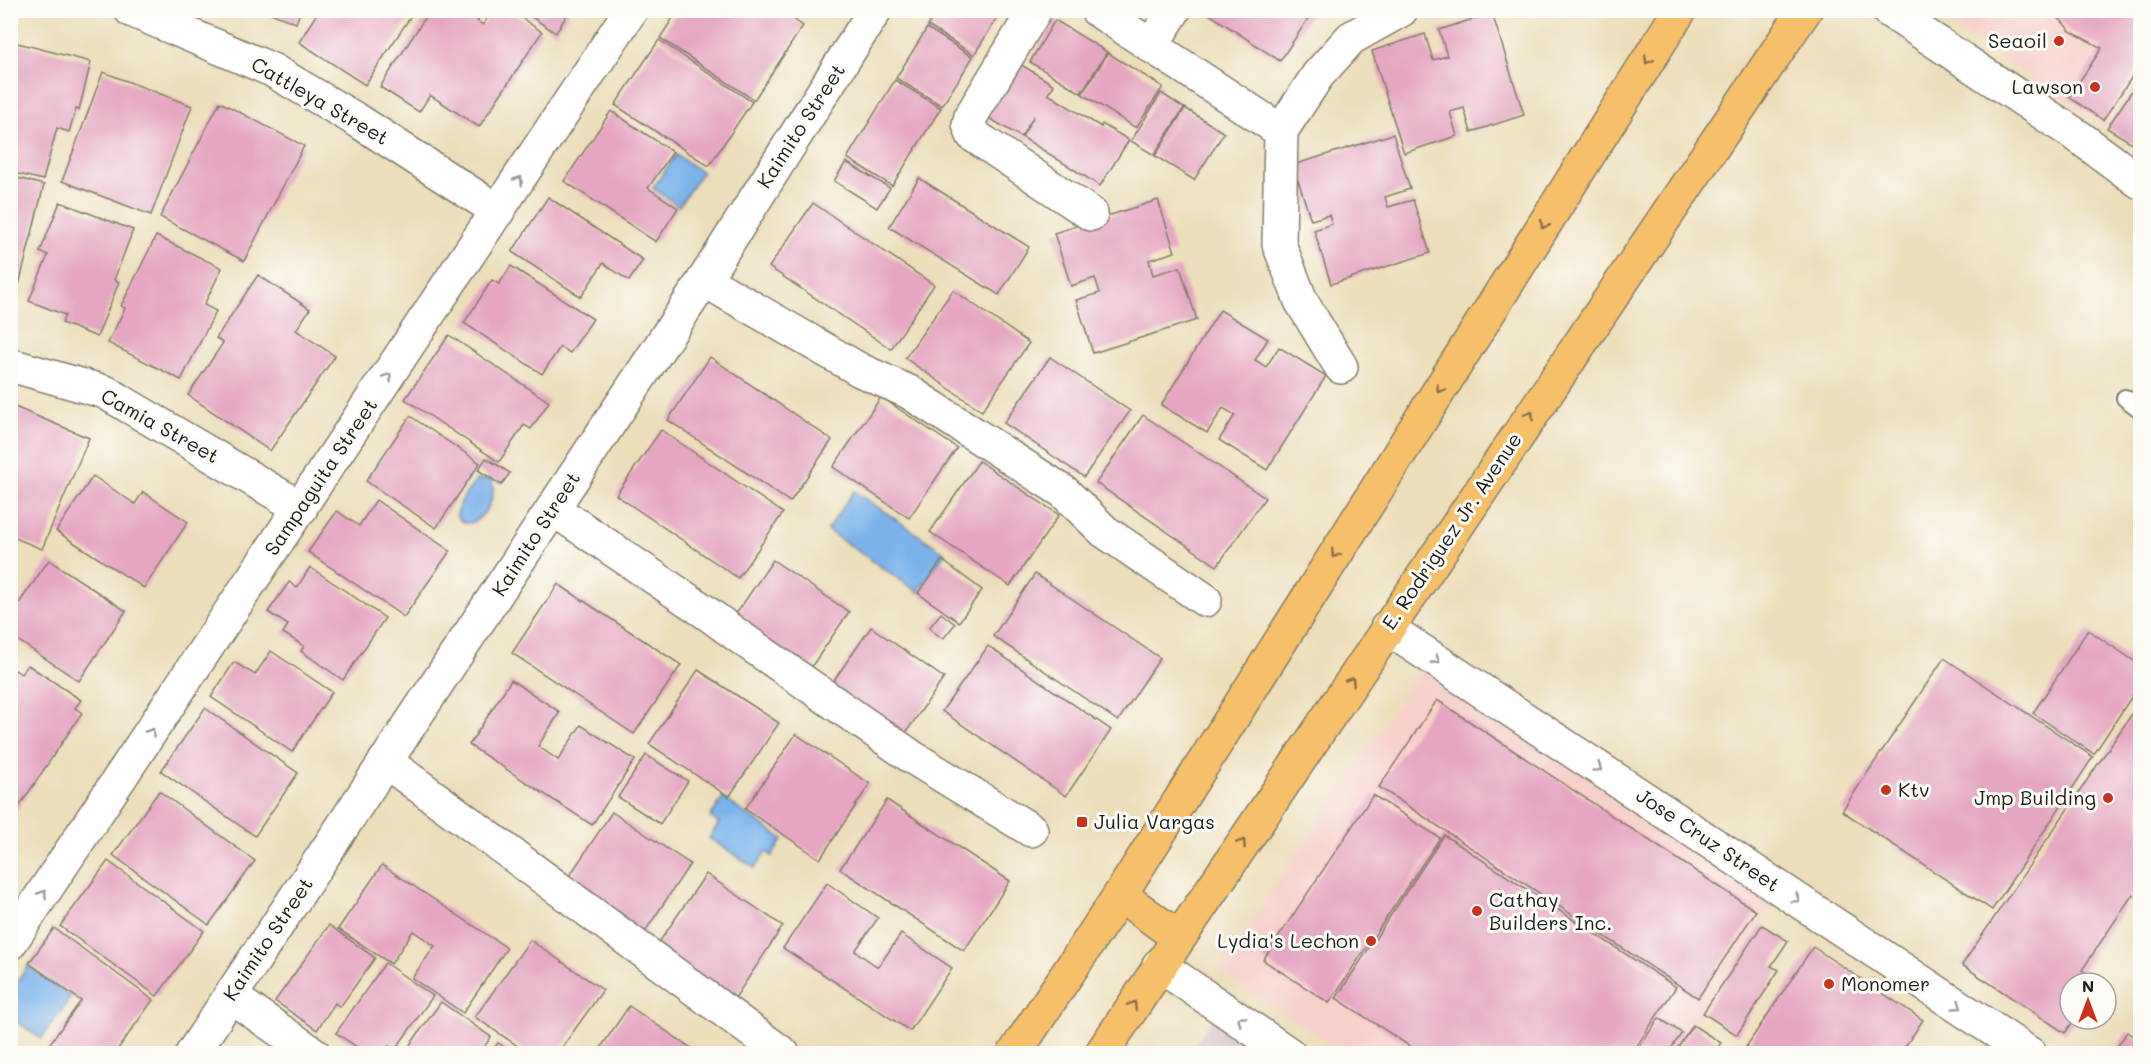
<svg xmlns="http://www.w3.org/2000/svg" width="2151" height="1064" font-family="Mali,sans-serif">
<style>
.built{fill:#f7d0ca}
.industrial{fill:#d2bec2}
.water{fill:#7bb3eb;stroke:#4c6884;stroke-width:1.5}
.building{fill:#e4a6c1}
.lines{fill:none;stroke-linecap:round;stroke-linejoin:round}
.lane-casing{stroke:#847d6b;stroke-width:20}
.street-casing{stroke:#847d6b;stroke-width:36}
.primary-casing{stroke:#847d6b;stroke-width:36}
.lane{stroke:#fff;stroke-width:16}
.street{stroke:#fff;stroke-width:33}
.primary{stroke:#f6c06b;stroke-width:33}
.oneway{stroke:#896e44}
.oneway2{stroke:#999}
.poi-dot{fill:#c8321e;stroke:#fdfcf7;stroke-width:2}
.labels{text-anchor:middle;stroke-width:6;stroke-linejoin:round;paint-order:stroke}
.poi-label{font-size:20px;fill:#1c1c1c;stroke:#fdfcf7;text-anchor:end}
.street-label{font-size:20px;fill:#1c1c1c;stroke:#fdfcf7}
</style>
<rect width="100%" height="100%" fill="#fdfcf7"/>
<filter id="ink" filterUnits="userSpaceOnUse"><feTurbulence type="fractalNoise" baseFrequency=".0167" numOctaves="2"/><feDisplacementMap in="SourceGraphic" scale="12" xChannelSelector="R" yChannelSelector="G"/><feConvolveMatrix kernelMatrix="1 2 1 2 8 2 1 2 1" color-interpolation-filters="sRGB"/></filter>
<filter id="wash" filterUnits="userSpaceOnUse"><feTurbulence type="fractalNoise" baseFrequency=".008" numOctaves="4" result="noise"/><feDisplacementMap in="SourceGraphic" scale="24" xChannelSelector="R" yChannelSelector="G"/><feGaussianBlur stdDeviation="1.35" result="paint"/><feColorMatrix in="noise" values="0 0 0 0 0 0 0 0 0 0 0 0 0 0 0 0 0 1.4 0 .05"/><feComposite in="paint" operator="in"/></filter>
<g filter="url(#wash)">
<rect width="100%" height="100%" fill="#ecdeba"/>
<g class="built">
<path d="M 1932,11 L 2140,11 L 2140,72 L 2104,127 Z"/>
<path d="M 1423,666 L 1776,901 L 1673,1053 L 1344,1053 L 1218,971 Z"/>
</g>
<path class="industrial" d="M 1215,1016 L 1270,1054 L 1188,1054 Z"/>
<g class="water">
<path d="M 676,155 L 702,172 L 679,206 L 653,188 Z"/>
<path d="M 490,479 C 503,495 473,539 457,517 C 457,505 469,489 477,480 Z"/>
<path d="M 854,491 L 945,553 L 918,592 L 827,530 Z"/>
<path d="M 723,798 L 783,839 L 772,856 L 766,852 L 755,868 L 709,838 L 719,823 L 710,817 Z"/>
<path d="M 28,966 L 71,997 L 41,1039 L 11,1017 L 11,991 Z"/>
</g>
<g id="blocks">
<g class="building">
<path d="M 263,10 L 301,10 L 296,23 Z"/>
<path d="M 319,10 L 415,10 L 365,85 L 299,42 Z"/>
<path d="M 430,10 L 478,10 L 482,13 L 477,21 L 483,25 L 492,10 L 510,10 L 542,32 L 479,127 L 430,95 L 419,112 L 380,87 Z"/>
<path d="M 521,10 L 570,10 L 556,33 Z"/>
<path d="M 678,10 L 780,10 L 803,26 L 754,100 L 660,38 Z"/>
<path d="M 937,10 L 1002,10 L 974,55 L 928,26 Z"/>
<path d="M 1203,10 L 1308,10 L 1312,13 L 1280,61 Z"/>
<path d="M 2045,10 L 2140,10 L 2140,65 L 2103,120 L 2069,97 L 2102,48 L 2070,31 L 2061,20 Z"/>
<path d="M 1492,13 L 1524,115 L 1471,132 L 1464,108 L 1450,112 L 1457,136 L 1404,153 L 1372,51 L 1425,34 L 1433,60 L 1447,56 L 1439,30 Z"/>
<path d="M 1055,20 L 1107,52 L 1081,93 L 1030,62 Z"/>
<path d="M 927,28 L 973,57 L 942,106 L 896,78 Z"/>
<path d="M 659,40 L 752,102 L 709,166 L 615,105 Z"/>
<path d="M 10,41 L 91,62 L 79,110 L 76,109 L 69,132 L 57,128 L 43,180 L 10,172 Z"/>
<path d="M 1108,53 L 1163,87 L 1136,128 L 1082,94 Z"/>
<path d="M 1020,64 L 1054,85 L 1048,94 L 1101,127 L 1102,124 L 1129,140 L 1100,186 L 1022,137 L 1034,116 L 1021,137 L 987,117 Z"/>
<path d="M 103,72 L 192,106 L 151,215 L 62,181 Z"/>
<path d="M 2140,79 L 2140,148 L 2107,128 Z"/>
<path d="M 895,80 L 941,108 L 892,186 L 847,158 Z"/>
<path d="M 1161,93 L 1184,108 L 1154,155 L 1131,141 Z"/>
<path d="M 220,102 L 304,146 L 244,261 L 160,217 Z"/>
<path d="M 1185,108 L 1224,133 L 1194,180 L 1155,156 Z"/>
<path d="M 611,111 L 673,152 L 648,188 L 678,208 L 656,242 L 564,181 Z"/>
<path d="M 1393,134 L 1410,189 L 1385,197 L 1388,207 L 1413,200 L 1430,253 L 1331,284 L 1314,230 L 1332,224 L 1329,215 L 1311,220 L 1293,165 Z"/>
<path d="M 846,162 L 890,188 L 877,208 L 834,181 Z"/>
<path d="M 18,178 L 44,185 L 16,297 L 10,295 L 10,208 Z"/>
<path d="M 919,178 L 1029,247 L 999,295 L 889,227 Z"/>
<path d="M 548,197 L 643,260 L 629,281 L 603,263 L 581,297 L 512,252 Z"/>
<path d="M 1158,200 L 1175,252 L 1149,260 L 1153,275 L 1180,267 L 1197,320 L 1093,353 L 1076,300 L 1100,293 L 1095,278 L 1071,286 L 1054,233 Z"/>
<path d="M 60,202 L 133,230 L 114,280 L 119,282 L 97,337 L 62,323 L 65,315 L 29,301 L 48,255 L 40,252 Z"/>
<path d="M 813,203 L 934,285 L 891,349 L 769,267 Z"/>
<path d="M 156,236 L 222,268 L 204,305 L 216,311 L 181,380 L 108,343 L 125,308 L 121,306 Z"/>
<path d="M 511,266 L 593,319 L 570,353 L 560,347 L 542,374 L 464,323 L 492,280 L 499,284 Z"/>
<path d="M 258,275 L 310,309 L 296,330 L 335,356 L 270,451 L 188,395 L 223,343 L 216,338 Z"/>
<path d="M 953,290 L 1029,343 L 982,411 L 905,358 Z"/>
<path d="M 1220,310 L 1268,339 L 1255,360 L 1266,367 L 1279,347 L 1326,376 L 1267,470 L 1219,440 L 1235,415 L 1223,408 L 1207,433 L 1161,405 Z"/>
<path d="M 449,335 L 549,402 L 531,429 L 524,425 L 499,462 L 405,399 Z"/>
<path d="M 710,357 L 832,440 L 790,502 L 668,420 Z"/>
<path d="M 1050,357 L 1130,411 L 1084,477 L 1004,423 Z"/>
<path d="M 881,397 L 957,448 L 909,518 L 833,467 Z"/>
<path d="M 10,405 L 89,438 L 42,549 L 10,536 Z"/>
<path d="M 1143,415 L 1265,498 L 1217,566 L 1096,483 Z"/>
<path d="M 410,416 L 480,463 L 436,528 L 366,481 Z"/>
<path d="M 661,430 L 783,513 L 738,578 L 616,495 Z"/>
<path d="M 486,458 L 510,473 L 501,485 L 478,470 Z"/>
<path d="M 979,461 L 1059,515 L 1010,586 L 930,532 Z"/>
<path d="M 93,476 L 135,504 L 143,492 L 188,522 L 144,588 L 56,531 Z"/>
<path d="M 376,500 L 450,551 L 404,617 L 308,552 L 337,511 L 359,526 Z"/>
<path d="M 49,560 L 126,611 L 79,681 L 10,635 L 10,616 Z"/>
<path d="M 773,560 L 849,612 L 803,679 L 727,627 Z"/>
<path d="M 942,560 L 982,590 L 959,622 L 918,593 Z"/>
<path d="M 310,567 L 385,618 L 343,680 L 301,651 L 304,646 L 283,633 L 288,625 L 268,612 L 289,582 L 297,588 Z"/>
<path d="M 1035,574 L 1160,658 L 1118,721 L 993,636 Z"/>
<path d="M 558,584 L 681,665 L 634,734 L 512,653 Z"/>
<path d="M 941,613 L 955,624 L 943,639 L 929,628 Z"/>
<path d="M 871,627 L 944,678 L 898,744 L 825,693 Z"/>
<path d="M 2088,630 L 2140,665 L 2140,684 L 2094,754 L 2033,713 Z"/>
<path d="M 988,646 L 1111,730 L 1066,796 L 942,711 Z"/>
<path d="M 271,651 L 332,692 L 292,752 L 211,697 L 234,662 L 255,675 Z"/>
<path d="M 1944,658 L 2093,757 L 1992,910 L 1842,811 Z"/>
<path d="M 28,665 L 81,700 L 75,708 L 82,713 L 10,820 L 10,677 L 15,670 L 21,674 Z"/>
<path d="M 698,670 L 779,723 L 729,797 L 649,744 Z"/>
<path d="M 511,680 L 560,712 L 538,746 L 558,760 L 581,725 L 635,760 L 592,825 L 469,745 Z"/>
<path d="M 1437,700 L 1756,911 L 1698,998 L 1379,787 Z"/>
<path d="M 2140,702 L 2140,899 L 2133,894 L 2082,970 L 2101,983 L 2070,983 L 2070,1019 L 2075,1019 L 2065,1033 L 1962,965 Z"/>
<path d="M 205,708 L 298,773 L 255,836 L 161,771 Z"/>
<path d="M 796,734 L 870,784 L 820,859 L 745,809 Z"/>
<path d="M 646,755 L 688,781 L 660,824 L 618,797 Z"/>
<path d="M 159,791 L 255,861 L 209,925 L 113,855 Z"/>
<path d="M 1373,795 L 1440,838 L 1329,1003 L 1263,960 Z"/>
<path d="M 887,800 L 1010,881 L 964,951 L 840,869 Z"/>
<path d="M 612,812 L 690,864 L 640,939 L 562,887 Z"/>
<path d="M 1444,835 L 1676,987 L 1632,1053 L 1420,1053 L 1336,998 Z"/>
<path d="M 108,861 L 204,931 L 157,996 L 60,926 Z"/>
<path d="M 382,865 L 507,948 L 463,1013 L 412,978 L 435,946 L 413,931 L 391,964 L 338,929 Z"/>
<path d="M 706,874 L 783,926 L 733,1001 L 655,948 Z"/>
<path d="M 827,883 L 878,918 L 855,951 L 878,967 L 901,934 L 952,968 L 910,1031 L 783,948 Z"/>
<path d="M 329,925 L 375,958 L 340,1007 L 335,1003 L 317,1030 L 275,1001 Z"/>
<path d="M 1762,925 L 1788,941 L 1771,966 L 1779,970 L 1737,1035 L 1703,1013 Z"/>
<path d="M 54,928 L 153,1000 L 115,1053 L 58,1053 L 48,1046 L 81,1001 L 29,963 Z"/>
<path d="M 530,940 L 603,990 L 558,1053 L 528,1053 L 475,1017 Z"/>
<path d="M 1813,947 L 1923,1020 L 1901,1053 L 1742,1053 Z"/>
<path d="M 385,963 L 433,996 L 395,1050 L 389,1046 L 384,1053 L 366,1053 L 336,1033 Z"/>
<path d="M 441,1002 L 491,1037 L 480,1053 L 404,1053 Z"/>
<path d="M 629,1006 L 691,1048 L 687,1053 L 597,1053 Z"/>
<path d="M 1659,1018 L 1682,1033 L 1668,1053 L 1635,1053 Z"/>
<path d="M 1693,1025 L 1721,1043 L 1714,1053 L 1674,1053 Z"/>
<path d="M 2127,1032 L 2140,1041 L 2140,1053 L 2113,1053 Z"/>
<path d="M 498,1043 L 513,1053 L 490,1053 Z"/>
</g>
</g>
</g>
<g filter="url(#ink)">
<use href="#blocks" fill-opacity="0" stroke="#847d6b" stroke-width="1.5"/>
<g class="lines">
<defs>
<path id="lane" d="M 2125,398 L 2140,409"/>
<g id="street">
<path d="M 131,10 L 272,70 L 360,122 L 498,211"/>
<path d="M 1035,10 L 971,116 L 969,124 L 973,135 L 1091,214"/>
<path d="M 1097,10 L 1281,131"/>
<path d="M 1888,10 L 2079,137 L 2140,182"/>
<path d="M 1151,46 L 1174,10"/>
<path d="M 704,280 L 860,370 L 909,392 L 1064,492 L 1104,531 L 1205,600"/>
<path d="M 10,365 L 105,392 L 301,508"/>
<path d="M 1341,367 L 1301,301 L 1279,244 L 1281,131 L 1318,75 L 1351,38 L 1401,10"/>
<path d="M 553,509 L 704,611 L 741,638 L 912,757 L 1031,830"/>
<path d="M 1387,628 L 2030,1054"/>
<path d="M 385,761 L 783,1054"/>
<path d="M 10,943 L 631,10"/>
<path d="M 1159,965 L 1289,1054"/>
<path d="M 230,996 L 314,1054"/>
<path d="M 192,1054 L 704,280 L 875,10"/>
</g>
<g id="primary">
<path d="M 1120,895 L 1178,937"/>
<path d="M 1014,1054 L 1120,895 L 1680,10"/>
<path d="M 1101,1054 L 1805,10"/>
</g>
</defs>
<use href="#lane" class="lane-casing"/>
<use href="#street" class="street-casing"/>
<use href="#primary" class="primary-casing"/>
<use href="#lane" class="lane"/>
<use href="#street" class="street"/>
<use href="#primary" class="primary"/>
</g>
<defs><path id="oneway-chevron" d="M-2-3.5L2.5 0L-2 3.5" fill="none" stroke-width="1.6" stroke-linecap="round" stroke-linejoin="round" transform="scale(1.5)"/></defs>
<g class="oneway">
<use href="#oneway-chevron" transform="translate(1648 60) rotate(122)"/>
<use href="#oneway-chevron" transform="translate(1544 225) rotate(122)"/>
<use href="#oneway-chevron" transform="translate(1440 389) rotate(122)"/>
<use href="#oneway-chevron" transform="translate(1530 415) rotate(-56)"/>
<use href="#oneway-chevron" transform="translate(1335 554) rotate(122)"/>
<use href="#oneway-chevron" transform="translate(1351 681) rotate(-56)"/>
<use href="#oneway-chevron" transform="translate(1242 843) rotate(-56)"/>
<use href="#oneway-chevron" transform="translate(1133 1005) rotate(-57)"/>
</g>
<g class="oneway2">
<use href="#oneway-chevron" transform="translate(519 180) rotate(-56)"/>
<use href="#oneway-chevron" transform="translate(388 377) rotate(-56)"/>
<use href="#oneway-chevron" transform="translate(1436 660) rotate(33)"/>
<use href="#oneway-chevron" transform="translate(151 732) rotate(-56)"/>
<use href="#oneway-chevron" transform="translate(1598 768) rotate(34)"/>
<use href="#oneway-chevron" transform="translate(43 894) rotate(-56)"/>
<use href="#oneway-chevron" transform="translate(1796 899) rotate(34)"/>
<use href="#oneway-chevron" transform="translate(1958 1006) rotate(34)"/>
<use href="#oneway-chevron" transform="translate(1241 1020) rotate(-145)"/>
</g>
</g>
<g class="poi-dot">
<circle cx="2059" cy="41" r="6"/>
<circle cx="2095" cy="87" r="6"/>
<circle cx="1886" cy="790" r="6"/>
<circle cx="2108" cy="798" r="6"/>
<rect x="1076" y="816" width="12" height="12" rx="3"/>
<circle cx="1477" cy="911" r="6"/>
<circle cx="1371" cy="941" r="6"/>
<circle cx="1829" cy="984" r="6"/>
</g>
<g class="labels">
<g class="poi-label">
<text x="2047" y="48">Seaoil</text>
<text x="2083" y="94">Lawson</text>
<text x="1898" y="797" text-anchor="start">Ktv</text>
<text x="2096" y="805">Jmp Building</text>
<text x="1094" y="829" text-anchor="start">Julia Vargas</text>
<text x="1489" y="907" text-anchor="start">Cathay<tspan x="1489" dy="23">Builders Inc.</tspan></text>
<text x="1359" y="948">Lydia's Lechon</text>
<text x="1841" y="991" text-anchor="start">Monomer</text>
</g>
<g class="street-label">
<text transform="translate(320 101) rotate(30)" y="7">Cattleya Street</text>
<text transform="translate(801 126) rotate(-57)" y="7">Kaimito Street</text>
<text transform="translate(160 426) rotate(29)" y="7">Camia Street</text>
<text transform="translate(321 477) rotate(-56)" y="7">Sampaguita Street</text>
<text transform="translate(1452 531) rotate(-56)" y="7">E. Rodriguez Jr. Avenue</text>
<text transform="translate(536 534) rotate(-57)" y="7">Kaimito Street</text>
<text transform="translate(1708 840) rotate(34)" y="7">Jose Cruz Street</text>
<text transform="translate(268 939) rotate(-56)" y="7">Kaimito Street</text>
</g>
</g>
<rect width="2151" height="1064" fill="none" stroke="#fdfcf7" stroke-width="36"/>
<g transform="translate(2088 1001)"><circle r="28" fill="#fdfcf7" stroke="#a3a29f" stroke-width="1.5"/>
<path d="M0-4.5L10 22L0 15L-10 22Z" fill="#c8321e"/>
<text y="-9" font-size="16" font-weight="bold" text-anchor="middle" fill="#1c1c1c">N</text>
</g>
</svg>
